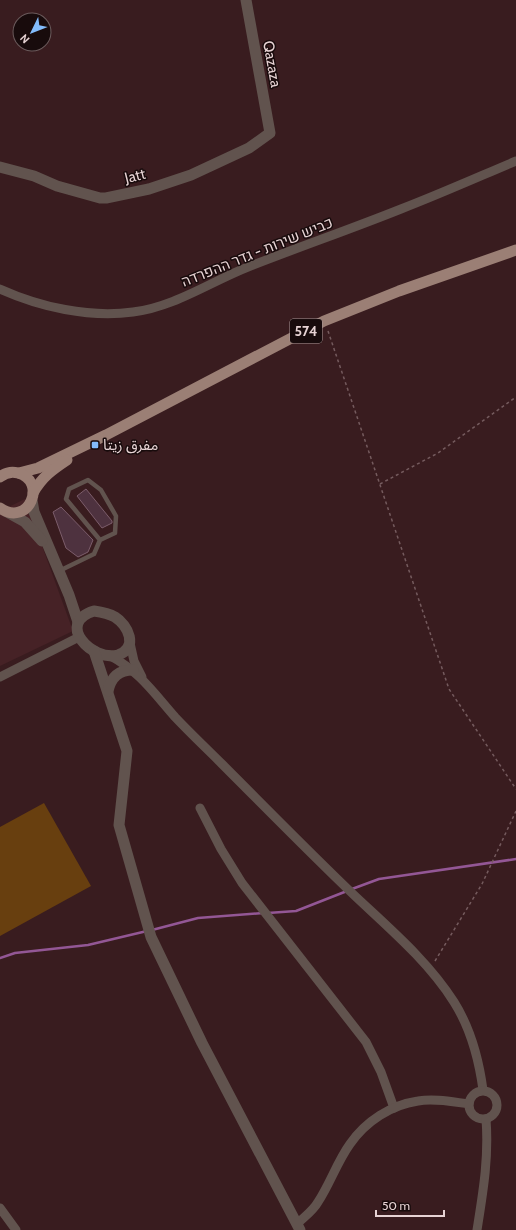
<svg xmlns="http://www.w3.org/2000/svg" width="516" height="1230" font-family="Cabin,'Noto Sans Arabic',Heebo,sans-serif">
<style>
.built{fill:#462226}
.green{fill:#683f0f}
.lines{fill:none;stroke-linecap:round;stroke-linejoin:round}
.stream{stroke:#935795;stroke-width:2.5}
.building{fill:#4e323f;stroke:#7c5d6b}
.path{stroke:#755b5e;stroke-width:1.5;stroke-dasharray:3 3;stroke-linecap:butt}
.service{stroke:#61534e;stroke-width:4.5}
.minor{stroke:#61534e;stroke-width:9}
.tertiary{stroke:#61534e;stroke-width:11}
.primary{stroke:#9b7f75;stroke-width:11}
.poi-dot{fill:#83bcfb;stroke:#180b0c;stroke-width:1.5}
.labels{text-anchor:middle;stroke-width:3;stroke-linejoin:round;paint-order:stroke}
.shield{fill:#180b0c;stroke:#a99798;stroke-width:1}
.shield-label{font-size:14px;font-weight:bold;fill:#e7d3d4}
.street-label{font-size:15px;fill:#e7d3d4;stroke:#180b0c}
.poi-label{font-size:15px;fill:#e7d3d4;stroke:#180b0c;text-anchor:start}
</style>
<rect width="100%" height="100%" fill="#391c1f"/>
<path class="built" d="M 25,499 L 73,631 L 0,666 L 0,511 Z"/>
<path class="green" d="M 44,803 L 91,886 L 0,936 L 0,827 Z"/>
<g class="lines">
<g class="stream">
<path d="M 352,889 L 379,879 L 516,859"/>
<path d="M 268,913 L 296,911 L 347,891"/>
<path d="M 152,930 L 198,918 L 263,913"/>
<path d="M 0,958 L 15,953 L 88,945 L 147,931"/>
</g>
</g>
<g class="building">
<path d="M 86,489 L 112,521 L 112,523 L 102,528 L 77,496 Z"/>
<path d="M 61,507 L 93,540 L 88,552 L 78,557 L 66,548 L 53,512 Z"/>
</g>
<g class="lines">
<g class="path">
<path d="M 328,331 L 449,689 L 516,789"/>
<path d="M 380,484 L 438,453 L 516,397"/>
<path d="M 435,961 L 482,884 L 516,811"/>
</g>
<path class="service" d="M 59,571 L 94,554 L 100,540 L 66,499 L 69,489 L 88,480 L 101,490 L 116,516 L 115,533 L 100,540"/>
<g class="minor">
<path d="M 0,289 C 40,307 89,318 133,312 C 174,307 210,282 248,267 C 299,247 351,229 401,209 C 440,194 478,177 516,161"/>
<path d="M 130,643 L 134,661 L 142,677"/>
<path d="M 109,655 C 140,672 153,692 175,717 C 190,733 206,748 222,764 C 266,808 310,853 355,896 C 390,929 428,961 454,1002 C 471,1029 479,1060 483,1090"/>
<path d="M 0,677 L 79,637"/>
<path d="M 200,808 L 221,849 L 242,883 L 366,1042 L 381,1072 L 394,1108"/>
<circle cx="483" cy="1105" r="14"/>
<path d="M 0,1208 L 16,1230"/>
<path d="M 297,1224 C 304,1217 313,1211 318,1202 C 330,1184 337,1162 350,1144 C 366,1121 391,1105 418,1101 C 435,1098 453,1102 469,1104"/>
<path d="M 477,1230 C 483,1192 489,1158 486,1119"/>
</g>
<g class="tertiary">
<path d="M 0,167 L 34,176 L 57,186 L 100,198 L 106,198 L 149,189 L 191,175 L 249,148 L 270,133 L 246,0"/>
<path d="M 32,500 L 34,512 L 69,595 L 78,622"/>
<path d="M 7,512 L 25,522 L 42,541"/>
<path d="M 94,611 C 101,612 108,613 115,617 C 128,625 139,648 118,655 C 92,662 55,623 94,611 Z"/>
<path d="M 94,651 L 127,751 L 119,825 L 151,937 L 202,1043 L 300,1230"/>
<path d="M 108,691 C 111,677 119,670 133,670"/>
</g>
<g class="primary">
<path d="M 19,473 L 38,468 L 106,435 L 324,321 L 399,291 L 516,250"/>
<path d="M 0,477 C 5,473 11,471 18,473 C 48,481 29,528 0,508"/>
<path d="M 33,493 C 42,477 52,470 67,460"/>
</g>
</g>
<rect class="poi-dot" x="91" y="441" width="8" height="8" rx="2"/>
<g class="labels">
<rect class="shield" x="290" y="319" width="32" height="24" rx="3"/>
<g class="shield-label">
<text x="306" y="336">574</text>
</g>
<g class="street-label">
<text transform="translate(272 64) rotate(80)" y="5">Qazaza</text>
<text transform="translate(135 176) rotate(-14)" y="5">Jatt</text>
<text transform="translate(257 252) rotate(-22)" y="5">כביש שירות - גדר ההפרדה</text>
</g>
<g class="poi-label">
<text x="103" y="450">مفرق زيتا</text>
</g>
</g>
<g transform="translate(32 32) rotate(227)"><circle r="19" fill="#180b0c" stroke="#6b5b5c"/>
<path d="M0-3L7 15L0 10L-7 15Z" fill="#83bcfb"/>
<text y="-6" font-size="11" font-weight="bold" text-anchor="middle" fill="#e7d3d4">N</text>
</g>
<path d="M376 1210v6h68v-6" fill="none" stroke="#e7d3d4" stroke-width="2"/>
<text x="382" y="1210" font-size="12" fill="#e7d3d4" stroke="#180b0c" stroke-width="3" paint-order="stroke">50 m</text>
</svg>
